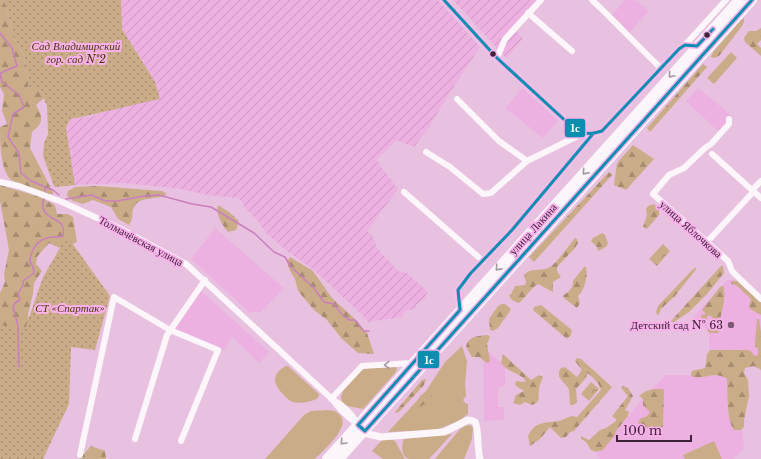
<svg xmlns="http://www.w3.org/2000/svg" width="761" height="459" font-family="'Libre Baskerville',serif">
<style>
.built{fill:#edb1e1}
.industrial{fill:url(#industrial-furrows)}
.grass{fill:#cbac88}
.forest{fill:url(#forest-firs)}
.park{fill:url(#park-crowns)}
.garden{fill:url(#garden-dots)}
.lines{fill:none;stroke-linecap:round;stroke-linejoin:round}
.stream{stroke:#cb7ebd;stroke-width:1.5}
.minor{stroke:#fcf6fa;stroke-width:6}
.tertiary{stroke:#fcf6fa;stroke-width:7}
.trunk{stroke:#fcf6fa;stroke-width:10}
.bus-1-casing{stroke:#f9b1ea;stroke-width:6}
.bus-1{stroke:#0c8eb0;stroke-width:3}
.oneway{stroke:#a697a3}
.bus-dot{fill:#3e2239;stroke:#f9b1ea;stroke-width:1.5}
.poi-dot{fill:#7a5a73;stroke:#f9b1ea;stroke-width:1.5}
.labels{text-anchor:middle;stroke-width:4;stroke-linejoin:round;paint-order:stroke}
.park-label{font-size:11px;font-style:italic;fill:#463900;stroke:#f9b1ea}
.street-label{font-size:11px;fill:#3e2239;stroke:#f9b1ea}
.poi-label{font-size:11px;fill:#3e2239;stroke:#f9b1ea;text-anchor:end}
.line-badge{stroke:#f9b1ea;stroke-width:1.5}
.badge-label{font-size:11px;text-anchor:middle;font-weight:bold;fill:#fff}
</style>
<defs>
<pattern id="industrial-furrows" width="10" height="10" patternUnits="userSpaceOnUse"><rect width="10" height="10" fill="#edb1e1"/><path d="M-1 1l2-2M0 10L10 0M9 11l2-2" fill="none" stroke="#cc98c2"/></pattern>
<pattern id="forest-firs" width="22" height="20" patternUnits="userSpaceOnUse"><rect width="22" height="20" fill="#cbac88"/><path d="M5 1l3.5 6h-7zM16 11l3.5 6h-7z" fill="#a68c70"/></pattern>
<pattern id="park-crowns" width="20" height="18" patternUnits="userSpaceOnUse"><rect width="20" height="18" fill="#cbac88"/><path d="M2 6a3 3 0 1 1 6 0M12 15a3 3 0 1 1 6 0" fill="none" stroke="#a68c70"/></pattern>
<pattern id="garden-dots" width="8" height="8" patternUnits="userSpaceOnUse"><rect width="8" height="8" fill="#cbac88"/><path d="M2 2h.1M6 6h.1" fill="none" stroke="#a68c70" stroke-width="1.8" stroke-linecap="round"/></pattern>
</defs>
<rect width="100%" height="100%" fill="#e9c1e0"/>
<g class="built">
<path d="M 625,0 L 635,0 L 649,11 L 629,33 L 611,16 Z"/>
<path d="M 523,88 L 558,121 L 543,138 L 505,108 Z"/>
<path d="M 698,88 L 732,116 L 719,132 L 686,101 Z"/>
<path d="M 215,228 L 284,288 L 261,312 L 249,312 L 191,259 Z"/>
<path d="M 727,280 L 735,280 L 761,305 L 761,366 L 709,367 L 709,334 L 694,316 Z"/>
<path d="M 200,290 L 269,352 L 259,363 L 232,337 L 224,350 L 174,328 Z"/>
<path d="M 483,347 L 505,366 L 505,386 L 498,387 L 498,407 L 504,407 L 504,420 L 484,421 Z"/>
<path d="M 666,375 L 737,376 L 744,449 L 733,459 L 600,459 L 596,455 L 645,396 Z"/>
</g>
<g class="industrial">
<path d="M 121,0 L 438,0 L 480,47 L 447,97 L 430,126 L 414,147 L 397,140 L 376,160 L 398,189 L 367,231 L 372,235 L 377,248 L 398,271 L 407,273 L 427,291 L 426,298 L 416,305 L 416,308 L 403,312 L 403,317 L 368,322 L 360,313 L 315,271 L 287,251 L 267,234 L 258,221 L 246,209 L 239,198 L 207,195 L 181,189 L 123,183 L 75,185 L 66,128 L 70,119 L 92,116 L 123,106 L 155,82 L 122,29 Z"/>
<path d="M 453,0 L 544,0 L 528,16 L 516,31 L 523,39 L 506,58 Z"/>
</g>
<g class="grass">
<path d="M 731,52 L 737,58 L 714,84 L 707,78 Z"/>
<path d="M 462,346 L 467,361 L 465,384 L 466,396 L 463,400 L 465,403 L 468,404 L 468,414 L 457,422 L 435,430 L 388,432 L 426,391 L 445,362 Z"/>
<path d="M 286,366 L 288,366 L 319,394 L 318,398 C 312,402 300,404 293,402 C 289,401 286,397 283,394 C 273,384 271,374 286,366 Z"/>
<path d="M 396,367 L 397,369 L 395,373 L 363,409 L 347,406 L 342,402 L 341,397 L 343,391 L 361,370 L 368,368 Z"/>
<path d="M 327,410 L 335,411 C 337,413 341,415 342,418 C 347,430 323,451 315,459 L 265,459 L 304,415 L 311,411 Z"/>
<path d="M 470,425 L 473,428 L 472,439 L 464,459 L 435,459 L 460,429 L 465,426 Z"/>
<path d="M 452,434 L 429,459 C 423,459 415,459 409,459 C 401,457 401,444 404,439 Z"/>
<path d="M 383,439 L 390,439 L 395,441 L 405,459 L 383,459 L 372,451 Z"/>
<path d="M 714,441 L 722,459 L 685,459 L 683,455 Z"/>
</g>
<g class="forest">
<path d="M 0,0 L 4,0 L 15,40 L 24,56 L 29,89 L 40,89 L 44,98 L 36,105 C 43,117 44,123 32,132 L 30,148 L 54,194 L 49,194 C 43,191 15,183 11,180 C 0,169 0,142 0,127 L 7,124 L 2,111 L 4,94 L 0,87 Z"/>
<path d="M 744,18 L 744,22 L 742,26 L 719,56 L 714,58 L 711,57 L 713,52 L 741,20 Z"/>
<path d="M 761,28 L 761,40 L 757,44 L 761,48 L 761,56 L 745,42 L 744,38 L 749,31 L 756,31 Z"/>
<path d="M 703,64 L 707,67 L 650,132 L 647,128 Z"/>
<path d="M 633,145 L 654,159 L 626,190 L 614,185 L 617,163 Z"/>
<path d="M 609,172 L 612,175 L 534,262 L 529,257 Z"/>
<path d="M 0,185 L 40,197 L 55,205 L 57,214 L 68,214 L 73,217 L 77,242 L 62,249 L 49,243 L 37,257 L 36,264 L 42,271 L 34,283 L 33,294 L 28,314 L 30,340 L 0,368 L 0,293 L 5,282 L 4,274 L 9,250 L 0,201 Z"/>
<path d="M 98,186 L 162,191 L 167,194 C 158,201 140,195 134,207 C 131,213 134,218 129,225 L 118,219 L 111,207 L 93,200 L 83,204 L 73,201 L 67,196 L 68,191 L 75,187 Z"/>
<path d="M 654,204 L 659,210 L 659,215 L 647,229 L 643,227 L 647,215 L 646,209 L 648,206 Z"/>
<path d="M 218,205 L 229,212 L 239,221 L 236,230 L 228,232 C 222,225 215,213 218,205 Z"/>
<path d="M 602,233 L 605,235 L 608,243 L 606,247 L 598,251 L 597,247 L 591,241 L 593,238 Z"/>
<path d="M 575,238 L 577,239 L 578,243 L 575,248 L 557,267 L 557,271 L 561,277 L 553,282 L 553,292 L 538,284 C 530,289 526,297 519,303 C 515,302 510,300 509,295 L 511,294 L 515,286 L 525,285 L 526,282 L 524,275 C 531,267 542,272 550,267 C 556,264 570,244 575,238 Z"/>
<path d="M 290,257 L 313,271 L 332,298 L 355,319 L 367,333 L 374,354 L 358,353 L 342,339 L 327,320 L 314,310 L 298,291 L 295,279 L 290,271 L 287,262 Z"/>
<path d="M 721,266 L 723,266 L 724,273 L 707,294 L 689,312 L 674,322 L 672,322 L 671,321 Z"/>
<path d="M 584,267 L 586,267 C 588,276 585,290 578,296 L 580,303 L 577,308 L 565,299 L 563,296 C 569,290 573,290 573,281 Z"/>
<path d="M 694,268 L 697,268 L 675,296 L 661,309 L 658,316 L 656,312 L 658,306 Z"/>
<path d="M 732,281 L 737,281 L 761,302 L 761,315 L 750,309 L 749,306 L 751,299 L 736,285 L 731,284 Z"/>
<path d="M 723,286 C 728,300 718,316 720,330 L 718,333 L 710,333 L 707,330 L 713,326 L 712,317 L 710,315 L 707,316 L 706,325 L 701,325 L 701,315 L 706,314 L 702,310 L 720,287 Z"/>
<path d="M 502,304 L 505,304 L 511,309 L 510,311 L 498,328 L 493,331 L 490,330 L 489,319 L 498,306 Z"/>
<path d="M 541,305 L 572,330 L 571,335 L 567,339 L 534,311 L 533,309 L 534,307 Z"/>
<path d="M 757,319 L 759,319 L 761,332 L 761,370 L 754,366 L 745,368 L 744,373 L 748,380 L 749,396 L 744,420 L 744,427 L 741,430 L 734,430 C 726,417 728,394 727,379 C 715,370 702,381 691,376 L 692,371 L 705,368 L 707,354 L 710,350 L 748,350 L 752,352 L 754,356 L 758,355 L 758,349 L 755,346 L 755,342 Z"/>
<path d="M 488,335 L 490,337 L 487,344 L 490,361 L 487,363 L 479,357 L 472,357 L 466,347 C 468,336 478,336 488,335 Z"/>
<path d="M 503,354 L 531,380 L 539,375 L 543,377 C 542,381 539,385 539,389 C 538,398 541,402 532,405 L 525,402 L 520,405 L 513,403 L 516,395 L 524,391 L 515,385 L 516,381 L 524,382 L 526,381 C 519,372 508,373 501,363 Z"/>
<path d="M 577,358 L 581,359 L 612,387 L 574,431 L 570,432 L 566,437 L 561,438 L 550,427 L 540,439 L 530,446 L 528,436 C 536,419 548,424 562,420 C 568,418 570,415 577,417 L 601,390 C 599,383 593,377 587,373 L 586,378 L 576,389 L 577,402 L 574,405 L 570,405 L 569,389 L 559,377 L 559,371 L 561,368 L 565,367 L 577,377 L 582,370 L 575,361 Z"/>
<path d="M 426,379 L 424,385 L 399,412 L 394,413 L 422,380 Z"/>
<path d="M 623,386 L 628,388 L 633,396 L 625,410 L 626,411 L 629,411 L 628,416 L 616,431 L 615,435 L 603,450 L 596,452 L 591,450 L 586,442 L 581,439 L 581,436 L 589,440 L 600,430 L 606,428 L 616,421 L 616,419 L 613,417 L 613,415 L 628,396 L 621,388 Z"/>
<path d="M 654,389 L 662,389 L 664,390 L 663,427 C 654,428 645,430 638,423 L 640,419 L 647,416 L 650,412 L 643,405 L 643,399 L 639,396 L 646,391 Z"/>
<path d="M 427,391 L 431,394 L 433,402 L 423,405 L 418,409 L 416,409 L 418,406 L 417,402 L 420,396 Z"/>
<path d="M 91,446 L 105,451 L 106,459 L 79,459 Z"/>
</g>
<g class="park">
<path d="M 663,244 L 670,251 L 657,266 L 649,259 Z"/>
<path d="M 591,382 L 599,389 L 589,401 L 581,394 Z"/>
</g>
<g class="garden">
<path d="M 4,0 L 121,0 L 122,29 L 155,82 L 160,99 C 129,105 100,114 70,119 L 66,128 L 75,185 L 55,187 L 54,186 L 43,156 L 44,143 L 48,134 L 47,106 L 40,89 L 29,89 L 24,56 L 15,40 Z"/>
<path d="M 67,236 L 110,296 L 95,350 L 71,347 L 69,404 L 43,459 L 0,459 L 0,326 L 11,325 L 24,332 L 43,277 Z"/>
</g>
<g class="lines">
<g class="stream">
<path d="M 0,33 L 12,48 L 17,66 L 0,73 L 2,82 L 19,95 L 24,107 L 13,114 L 8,137 L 19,153 L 21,173 L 31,181 L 45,187 L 45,191"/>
<path d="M 45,187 L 53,190 L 59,195"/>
<path d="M 66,199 L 91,195 L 106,201 L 117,201 L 144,196 L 159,195 L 192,204 L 211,207 L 254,233 L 274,252 L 285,257 L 291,267 L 313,287 L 324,302 L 334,304 C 338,310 343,318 350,320 C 355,321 351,318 356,321 C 359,324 360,328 364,331 L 369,331"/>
<path d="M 19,367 L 18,326 L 13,307 L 15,303 L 20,300 L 18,294 L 23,285 L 23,281 L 34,273 L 33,267 L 30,262 C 30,253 36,240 47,238 C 52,236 58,238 63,236 C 67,217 48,222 44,210 C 42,207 43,201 44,198"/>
</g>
<g class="minor">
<path d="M 444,0 L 497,58 L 570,125 C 584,134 586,137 602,131 L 679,49 L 685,45 L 697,46"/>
<path d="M 592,0 C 616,22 637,46 661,68"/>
<path d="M 528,13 L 572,51"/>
<path d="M 685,45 L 726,0"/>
<path d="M 497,58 L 505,39 L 541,0"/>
<path d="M 457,99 L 499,141 L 527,161 L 584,133"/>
<path d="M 729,119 L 729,124 L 711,144 L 705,148 L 684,168 L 669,175 L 653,194 L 707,242 L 728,261 L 732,271 L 741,280 L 761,299"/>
<path d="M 426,152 L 450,167 L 483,194 L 491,193 L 527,161"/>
<path d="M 712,154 L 761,198"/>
<path d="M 0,182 L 19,186 L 62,202 L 121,229 L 186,264 L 333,400 C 339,410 349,418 358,425"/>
<path d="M 752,190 L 761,181"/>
<path d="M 404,192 L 483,261"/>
<path d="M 707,242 L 754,191"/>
<path d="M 460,310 L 458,290 L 470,274 L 512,230 L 592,135"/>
<path d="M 331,399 L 362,366 L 412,363"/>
<path d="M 333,400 C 343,405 351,413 357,423"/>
<path d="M 135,439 L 167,335 L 205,280"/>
<path d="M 80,455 L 114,297 L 170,330 L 218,350 L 181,441"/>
</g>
<path class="tertiary" d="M 362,429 L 368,434 L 381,437 L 444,432 L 468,420 C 471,420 472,420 475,422 C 479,427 477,451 480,459"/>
<g class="trunk">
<path d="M 327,459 L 739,0"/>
<path d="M 339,459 L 752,0"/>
</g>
<defs>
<g id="bus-1">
<path d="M 444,0 L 497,58 L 570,125 C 583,133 587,136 602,131 L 679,49 L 685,45 L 697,46 L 713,29"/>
<path d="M 592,135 L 512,230 L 470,274 L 458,290 L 460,310 L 358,425 L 365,431 L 752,0"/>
</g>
</defs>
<use href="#bus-1" class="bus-1-casing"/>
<use href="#bus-1" class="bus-1"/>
</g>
<defs><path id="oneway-chevron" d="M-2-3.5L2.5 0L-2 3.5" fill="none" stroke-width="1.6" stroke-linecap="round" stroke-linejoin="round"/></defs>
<g class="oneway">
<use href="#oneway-chevron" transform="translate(671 75) rotate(131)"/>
<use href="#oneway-chevron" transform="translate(585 172) rotate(132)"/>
<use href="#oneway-chevron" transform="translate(498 268) rotate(132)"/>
<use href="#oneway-chevron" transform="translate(387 365) rotate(177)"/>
<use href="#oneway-chevron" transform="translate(343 442) rotate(133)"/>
</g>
<g class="bus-dot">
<circle cx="707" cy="35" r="3.5"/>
<circle cx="493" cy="54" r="3.5"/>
</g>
<circle class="poi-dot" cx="731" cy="325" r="4"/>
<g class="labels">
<g class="park-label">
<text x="76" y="50">Сад Владимирский<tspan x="76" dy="13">гор. сад №2</tspan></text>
<text x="70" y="312">СТ «Спартак»</text>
</g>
<g class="street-label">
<text transform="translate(533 229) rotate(-48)" y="4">улица Лакина</text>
<text transform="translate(691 229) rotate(42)" y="4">улица Яблочкова</text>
<text transform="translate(141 241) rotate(28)" y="4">Толмачёвская улица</text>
</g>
<g class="poi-label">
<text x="723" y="329">Детский сад № 63</text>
</g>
</g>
<g class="line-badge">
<rect x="564" y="118" width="22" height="20" rx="4" fill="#0c8eb0"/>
<rect x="417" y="350" width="23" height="19" rx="4" fill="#0c8eb0"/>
</g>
<g class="badge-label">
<text x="575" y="132">1с</text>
<text x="429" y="364">1с</text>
</g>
<path d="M617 435v6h74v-6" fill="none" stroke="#3e2239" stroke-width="2"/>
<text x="623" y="435" font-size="12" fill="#3e2239" stroke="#f9b1ea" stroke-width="3" paint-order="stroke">100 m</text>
</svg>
